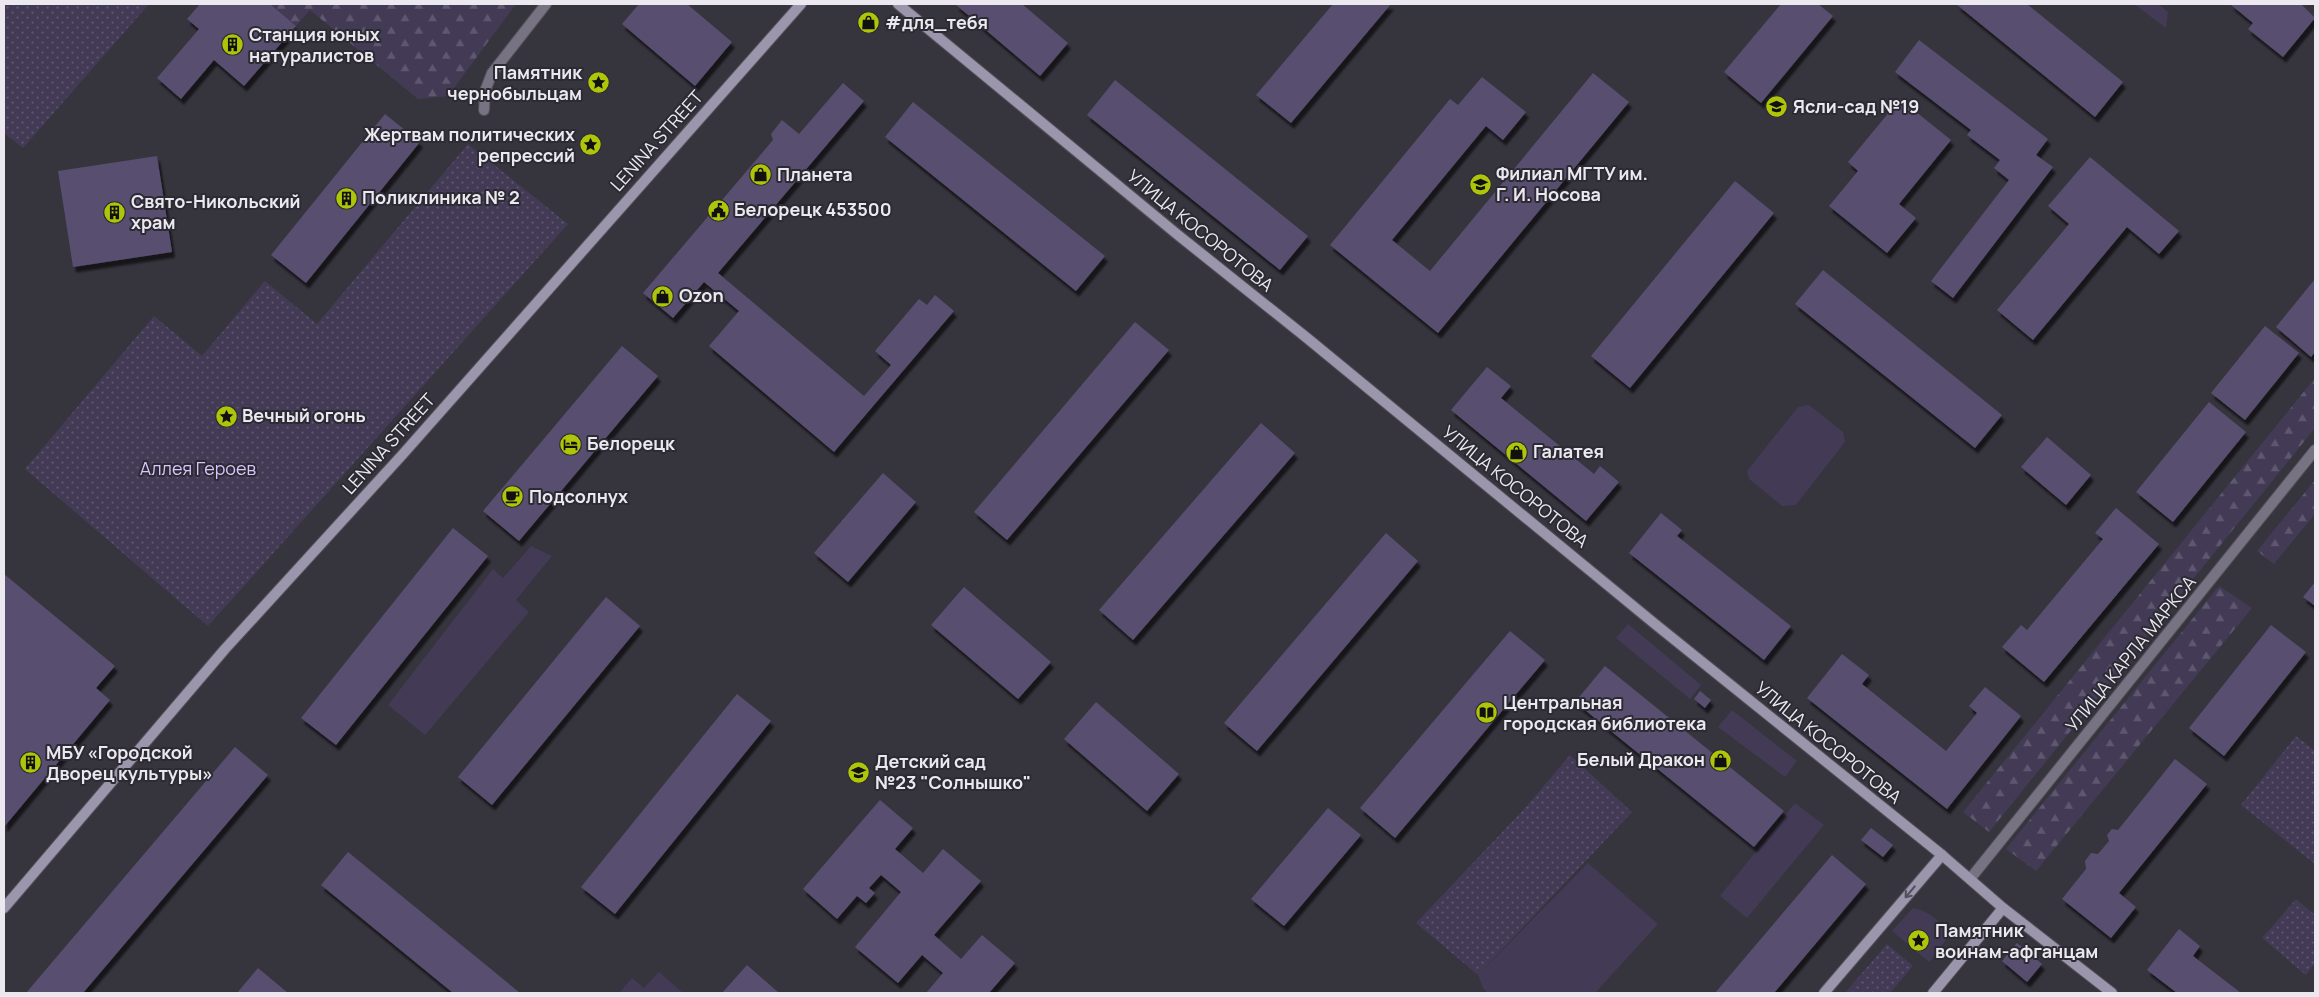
<svg xmlns="http://www.w3.org/2000/svg" width="2319" height="997" font-family="Manrope,sans-serif">
<style>
.green{fill:#433b56}
.forest{fill:url(#forest-firs)}
.park{fill:url(#park-dots)}
.building{fill:#594f6f;filter:url(#shadow)}
.lines{fill:none;stroke-linecap:round;stroke-linejoin:round}
.street-casing{stroke:#535159;stroke-width:12}
.secondary-casing{stroke:#535159;stroke-width:12}
.street{stroke:#777382;stroke-width:10}
.secondary{stroke:#9c96ad;stroke-width:10}
.oneway{stroke:#53505e}
.labels{text-anchor:middle;stroke-width:4;stroke-linejoin:round;paint-order:stroke}
.poi-label{font-size:18px;font-weight:bold;fill:#ebe9ef;stroke:#2c2a33;text-anchor:start}
.street-label{font-size:18px;fill:#ebe9ef;stroke:#2c2a33}
.park-label{font-size:18px;fill:#d5c4fe;stroke:#2c2a33}
</style>
<defs>
<pattern id="forest-firs" width="22" height="20" patternUnits="userSpaceOnUse" patternTransform="scale(1.25)"><rect width="22" height="20" fill="#433b56"/><path d="M5 1l3.5 6h-7zM16 11l3.5 6h-7z" fill="#5e576f"/></pattern>
<pattern id="park-dots" width="8" height="8" patternUnits="userSpaceOnUse" patternTransform="scale(1.25)"><rect width="8" height="8" fill="#433b56"/><path d="M2 2h.1M6 6h.1" fill="none" stroke="#5e576f" stroke-width="1.8" stroke-linecap="round"/></pattern>
<filter id="shadow"><feDropShadow dx="3" dy="5.5" stdDeviation="1" flood-color="#0009"/></filter>
</defs>
<rect width="100%" height="100%" fill="#36343d"/>
<g class="green">
<path d="M 2134,4 L 2158,4 L 2168,12 L 2166,28 Z"/>
<path d="M 1809,405 L 1843,432 L 1845,442 L 1796,505 L 1782,506 L 1749,479 L 1747,471 L 1798,407 Z"/>
<path d="M 531,546 L 552,556 L 516,600 L 529,612 L 425,735 L 388,705 L 493,569 L 503,578 Z"/>
<path d="M 1628,624 L 1701,685 L 1690,699 L 1616,638 Z"/>
<path d="M 1732,710 L 1797,761 L 1785,777 L 1718,727 Z"/>
<path d="M 1795,803 L 1824,825 L 1747,918 L 1720,896 Z"/>
<path d="M 1588,863 L 1658,924 L 1595,993 L 1488,993 L 1483,988 L 1478,975 Z"/>
<path d="M 1913,908 C 1932,912 1939,921 1949,936 L 1929,962 L 1892,931 Z"/>
<path d="M 659,972 L 683,993 L 619,993 L 632,978 L 644,988 Z"/>
</g>
<g class="forest">
<path d="M 270,4 L 516,4 L 448,96 L 418,99 L 310,10 L 296,26 Z"/>
<path d="M 2315,378 L 2315,428 L 1989,832 L 1963,812 Z"/>
<path d="M 2315,480 L 2315,514 L 2274,564 L 2257,551 Z"/>
<path d="M 2219,586 L 2252,608 L 2036,871 L 2006,849 Z"/>
</g>
<g class="park">
<path d="M 4,4 L 149,4 L 23,148 L 4,133 Z"/>
<path d="M 468,144 L 568,224 L 208,626 L 25,469 L 154,316 L 202,356 L 265,281 L 317,324 Z"/>
<path d="M 2296,736 L 2315,751 L 2315,864 L 2241,805 Z"/>
<path d="M 1570,755 L 1632,812 L 1478,975 L 1416,923 L 1526,807 Z"/>
<path d="M 2296,899 L 2315,915 L 2315,963 L 2306,975 L 2262,938 Z"/>
<path d="M 1887,944 L 1913,966 L 1890,993 L 1845,993 Z"/>
</g>
<g class="building">
<path d="M 200,4 L 270,4 L 296,26 L 244,86 L 214,60 L 181,99 L 157,78 L 199,29 L 187,19 Z"/>
<path d="M 639,4 L 687,4 L 732,42 L 695,86 L 622,24 Z"/>
<path d="M 955,4 L 1022,4 L 1068,43 L 1040,76 Z"/>
<path d="M 1333,4 L 1391,4 L 1291,123 L 1256,95 Z"/>
<path d="M 1781,4 L 1818,4 L 1833,16 L 1761,103 L 1724,72 Z"/>
<path d="M 1956,4 L 2027,4 L 2123,82 L 2095,117 Z"/>
<path d="M 2230,4 L 2301,4 L 2315,18 L 2283,57 L 2248,29 L 2253,23 Z"/>
<path d="M 1919,40 L 2048,139 L 2036,155 L 2053,167 L 1953,298 L 1931,281 L 2009,180 L 1994,168 L 2000,160 L 1967,135 L 1971,130 L 1895,72 Z"/>
<path d="M 1593,73 L 1629,102 L 1438,333 L 1330,245 L 1450,99 L 1458,105 L 1482,77 L 1526,112 L 1503,140 L 1486,126 L 1392,240 L 1430,271 Z"/>
<path d="M 1115,80 L 1308,236 L 1280,270 L 1087,115 Z"/>
<path d="M 843,83 L 864,101 L 718,273 L 864,396 L 891,365 L 875,351 L 919,299 L 927,305 L 935,295 L 954,311 L 834,452 L 709,346 L 739,311 L 704,282 L 673,318 L 643,293 L 773,140 L 771,134 L 782,120 L 799,134 Z"/>
<path d="M 1900,99 L 1951,140 L 1899,204 L 1916,218 L 1887,253 L 1829,206 L 1858,171 L 1848,162 Z"/>
<path d="M 913,102 L 1105,256 L 1076,291 L 885,137 Z"/>
<path d="M 385,114 L 420,142 L 306,283 L 271,255 Z"/>
<path d="M 157,156 L 172,252 L 73,267 L 58,171 Z"/>
<path d="M 2090,157 L 2179,231 L 2159,254 L 2127,227 L 2033,340 L 1997,310 L 2069,224 L 2048,206 Z"/>
<path d="M 1735,181 L 1774,213 L 1630,388 L 1591,356 Z"/>
<path d="M 1823,270 L 2002,415 L 1975,448 L 1795,304 Z"/>
<path d="M 2315,279 L 2315,352 L 2311,357 L 2276,327 Z"/>
<path d="M 1135,322 L 1169,350 L 1007,540 L 974,512 Z"/>
<path d="M 2265,326 L 2299,353 L 2245,420 L 2211,393 Z"/>
<path d="M 622,346 L 658,376 L 519,541 L 483,511 Z"/>
<path d="M 1487,367 L 1511,386 L 1501,398 L 1594,474 L 1600,466 L 1619,482 L 1586,521 L 1451,410 Z"/>
<path d="M 2209,402 L 2246,432 L 2173,522 L 2136,492 Z"/>
<path d="M 1261,423 L 1295,453 L 1133,640 L 1099,610 Z"/>
<path d="M 2047,437 L 2091,475 L 2066,505 L 2021,467 Z"/>
<path d="M 883,473 L 916,502 L 848,582 L 814,553 Z"/>
<path d="M 2116,508 L 2159,544 L 2044,682 L 2002,647 L 2021,625 L 2027,630 L 2103,539 L 2095,533 Z"/>
<path d="M 1661,513 L 1682,530 L 1677,536 L 1791,626 L 1764,660 L 1629,553 Z"/>
<path d="M 453,528 L 488,556 L 336,745 L 301,718 Z"/>
<path d="M 1386,533 L 1418,561 L 1257,751 L 1224,723 Z"/>
<path d="M 4,574 L 115,666 L 96,688 L 110,700 L 4,827 Z"/>
<path d="M 2315,582 L 2315,606 L 2303,597 Z"/>
<path d="M 964,587 L 1051,662 L 1018,699 L 931,625 Z"/>
<path d="M 606,597 L 640,626 L 492,805 L 458,777 Z"/>
<path d="M 2271,625 L 2306,652 L 2224,756 L 2189,728 Z"/>
<path d="M 1510,631 L 1545,660 L 1395,838 L 1360,808 Z"/>
<path d="M 1842,654 L 1869,675 L 1862,684 L 1946,751 L 1977,713 L 1969,706 L 1985,687 L 2021,716 L 1947,809 L 1807,698 Z"/>
<path d="M 1605,666 L 1784,811 L 1754,847 L 1575,702 Z"/>
<path d="M 1700,691 L 1711,700 L 1705,708 L 1694,699 Z"/>
<path d="M 737,694 L 771,721 L 615,914 L 581,887 Z"/>
<path d="M 1096,702 L 1179,774 L 1147,811 L 1064,739 Z"/>
<path d="M 235,747 L 268,775 L 83,993 L 26,993 Z"/>
<path d="M 2175,759 L 2207,784 L 2119,893 L 2136,907 L 2111,938 L 2062,899 L 2086,869 L 2085,861 L 2091,853 L 2098,854 L 2109,841 L 2107,835 L 2112,829 L 2118,830 Z"/>
<path d="M 880,800 L 913,828 L 895,849 L 923,873 L 943,849 L 981,881 L 934,935 L 961,959 L 982,935 L 1015,963 L 989,993 L 926,993 L 943,973 L 922,955 L 898,983 L 855,947 L 901,892 L 881,875 L 869,888 L 875,893 L 866,903 L 857,896 L 837,919 L 803,889 Z"/>
<path d="M 1328,808 L 1361,835 L 1284,926 L 1251,899 Z"/>
<path d="M 1871,828 L 1893,845 L 1883,857 L 1861,840 Z"/>
<path d="M 348,852 L 520,993 L 453,993 L 321,885 Z"/>
<path d="M 1832,855 L 1866,884 L 1774,993 L 1715,993 Z"/>
<path d="M 2179,929 L 2200,946 L 2193,956 L 2241,993 L 2177,993 L 2147,970 Z"/>
<path d="M 2017,943 L 2042,964 L 2027,982 L 2002,961 Z"/>
<path d="M 747,965 L 779,993 L 722,993 Z"/>
<path d="M 258,968 L 288,993 L 237,993 Z"/>
</g>
<g class="lines">
<defs>
<g id="street">
<path d="M 484,110 L 485,91 L 492,73 L 546,4"/>
<path d="M 1970,879 L 2315,450"/>
</g>
<g id="secondary">
<path d="M 898,4 L 1178,235 L 1307,338 L 1655,624 L 1942,855 L 2003,908 L 2112,993"/>
<path d="M 4,908 L 225,649 L 403,454 L 801,4"/>
<path d="M 1824,993 L 1942,855"/>
<path d="M 1933,993 L 2003,908"/>
</g>
</defs>
<use href="#street" class="street-casing"/>
<use href="#secondary" class="secondary-casing"/>
<use href="#street" class="street"/>
<use href="#secondary" class="secondary"/>
</g>
<defs><path id="oneway-shaft" d="M-6 0H5M1.5-3L5.5 0L1.5 3" fill="none" stroke-width="1.6" stroke-linecap="round" stroke-linejoin="round" transform="scale(1.25)"/></defs>
<use class="oneway" href="#oneway-shaft" transform="translate(1910 892) rotate(130)"/>
<defs>
<symbol id="shop-disc" viewBox="-11 -11 22 22"><circle r="9.5" fill="#aec50a" stroke="#2c2a33"/><path d="M-5-2.5h2.3a2.7 3.5 0 0 1 5.4 0H5L5.5 6h-11ZM-1.5-2.5h3a1.5 2.3 0 0 0-3 0Z" fill="#111"/></symbol>
<symbol id="building-disc" viewBox="-11 -11 22 22"><circle r="9.5" fill="#aec50a" stroke="#2c2a33"/><path d="M-4-6H4V6H1V3H-1V6H-4ZM-2.5-4.3h1.7v1.8h-1.7ZM.8-4.3h1.7v1.8H.8ZM-2.5-1h1.7V.8h-1.7ZM.8-1h1.7V.8H.8Z" fill="#111"/></symbol>
<symbol id="sight-disc" viewBox="-11 -11 22 22"><circle r="9.5" fill="#aec50a" stroke="#2c2a33"/><path d="M0-6L1.8-2.2L6-1.7L2.9 1.2L3.7 5.4L0 3.3L-3.7 5.4L-2.9 1.2L-6-1.7L-1.8-2.2Z" fill="#111"/></symbol>
<symbol id="school-disc" viewBox="-11 -11 22 22"><circle r="9.5" fill="#aec50a" stroke="#2c2a33"/><path d="M0-5L7-2L0 1L-7-2ZM-4 1L0 2.5L4 1V4Q0 6-4 4Z" fill="#111"/></symbol>
<symbol id="university-disc" viewBox="-11 -11 22 22"><circle r="9.5" fill="#aec50a" stroke="#2c2a33"/><path d="M0-5L7-2L0 1L-7-2ZM-4 1L0 2.5L4 1V4Q0 6-4 4Z" fill="#111"/></symbol>
<symbol id="civic-disc" viewBox="-11 -11 22 22"><circle r="9.5" fill="#aec50a" stroke="#2c2a33"/><path d="M-.6-6.5H3V-4.5H.6V-3L4-1V1h2V6H-6V1h2V-1L-.6-3ZM-1.2 2.5V6h2.4V2.5Z" fill="#111"/></symbol>
<symbol id="hotel-disc" viewBox="-11 -11 22 22"><circle r="9.5" fill="#aec50a" stroke="#2c2a33"/><path d="M-6-4.5h1.5V1H6V5H4.5V3h-9V5H-6ZM-4 0a1.8 1.8 0 1 1 3.6 0ZM.5 0V-2.5h3Q6-2.5 6 0Z" fill="#111"/></symbol>
<symbol id="cafe-disc" viewBox="-11 -11 22 22"><circle r="9.5" fill="#aec50a" stroke="#2c2a33"/><path d="M-5.5-4.5H6V0H3Q3 3.5 0 3.5H-2.5Q-5.5 3.5-5.5 0ZM3-3.2v2h1.7v-2ZM-6 4.5H4V6H-6Z" fill="#111"/></symbol>
<symbol id="library-disc" viewBox="-11 -11 22 22"><circle r="9.5" fill="#aec50a" stroke="#2c2a33"/><path d="M-6-4Q-3-5.5-.7-3.5V5Q-3 3-6 4ZM6-4Q3-5.5 .7-3.5V5Q3 3 6 4Z" fill="#111"/></symbol>
</defs>
<g fill-rule="evenodd">
<use href="#shop-disc" x="856" y="10" width="25" height="25"/>
<use href="#building-disc" x="220" y="32" width="25" height="25"/>
<use href="#sight-disc" x="586" y="70" width="25" height="25"/>
<use href="#school-disc" x="1764" y="94" width="25" height="25"/>
<use href="#sight-disc" x="578" y="132" width="25" height="25"/>
<use href="#shop-disc" x="748" y="162" width="25" height="25"/>
<use href="#university-disc" x="1468" y="172" width="25" height="25"/>
<use href="#building-disc" x="334" y="186" width="25" height="25"/>
<use href="#civic-disc" x="706" y="198" width="25" height="25"/>
<use href="#building-disc" x="102" y="200" width="25" height="25"/>
<use href="#shop-disc" x="650" y="284" width="25" height="25"/>
<use href="#sight-disc" x="214" y="404" width="25" height="25"/>
<use href="#hotel-disc" x="558" y="432" width="25" height="25"/>
<use href="#shop-disc" x="1504" y="440" width="25" height="25"/>
<use href="#cafe-disc" x="500" y="484" width="25" height="25"/>
<use href="#library-disc" x="1474" y="700" width="25" height="25"/>
<use href="#shop-disc" x="1708" y="748" width="25" height="25"/>
<use href="#building-disc" x="18" y="750" width="25" height="25"/>
<use href="#school-disc" x="846" y="760" width="25" height="25"/>
<use href="#sight-disc" x="1906" y="928" width="25" height="25"/>
</g>
<g class="labels">
<g class="poi-label">
<text x="885" y="29">#для_тебя</text>
<text x="249" y="41">Станция юных<tspan x="249" dy="21">натуралистов</tspan></text>
<text x="582" y="79" text-anchor="end">Памятник<tspan x="582" dy="21">чернобыльцам</tspan></text>
<text x="1793" y="113">Ясли-сад №19</text>
<text x="575" y="141" text-anchor="end">Жертвам политических<tspan x="575" dy="21">репрессий</tspan></text>
<text x="1496" y="180">Филиал МГТУ им.<tspan x="1496" dy="21">Г. И. Носова</tspan></text>
<text x="777" y="181">Планета</text>
<text x="362" y="204">Поликлиника № 2</text>
<text x="131" y="208">Свято-Никольский<tspan x="131" dy="21">храм</tspan></text>
<text x="734" y="216">Белорецк 453500</text>
<text x="679" y="302">Ozon</text>
<text x="242" y="422">Вечный огонь</text>
<text x="587" y="450">Белорецк</text>
<text x="1533" y="458">Галатея</text>
<text x="529" y="503">Подсолнух</text>
<text x="1503" y="709">Центральная<tspan x="1503" dy="21">городская библиотека</tspan></text>
<text x="46" y="759">МБУ «Городской<tspan x="46" dy="21">Дворец культуры»</tspan></text>
<text x="1705" y="766" text-anchor="end">Белый Дракон</text>
<text x="875" y="768">Детский сад<tspan x="875" dy="21">№23 "Солнышко"</tspan></text>
<text x="1935" y="937">Памятник<tspan x="1935" dy="21">воинам-афганцам</tspan></text>
</g>
<g class="street-label">
<text transform="translate(657 141) rotate(-48)" y="6">LENINA STREET</text>
<text transform="translate(1200 231) rotate(39)" y="6">УЛИЦА КОСОРОТОВА</text>
<text transform="translate(389 444) rotate(-48)" y="6">LENINA STREET</text>
<text transform="translate(1515 487) rotate(39)" y="6">УЛИЦА КОСОРОТОВА</text>
<text transform="translate(2131 654) rotate(-51)" y="6">УЛИЦА КАРЛА МАРКСА</text>
<text transform="translate(1828 743) rotate(39)" y="6">УЛИЦА КОСОРОТОВА</text>
</g>
<g class="park-label">
<text x="198" y="475">Аллея Героев</text>
</g>
</g>
<rect width="2319" height="997" fill="none" stroke="#ebe9ef" stroke-width="10"/>
</svg>
